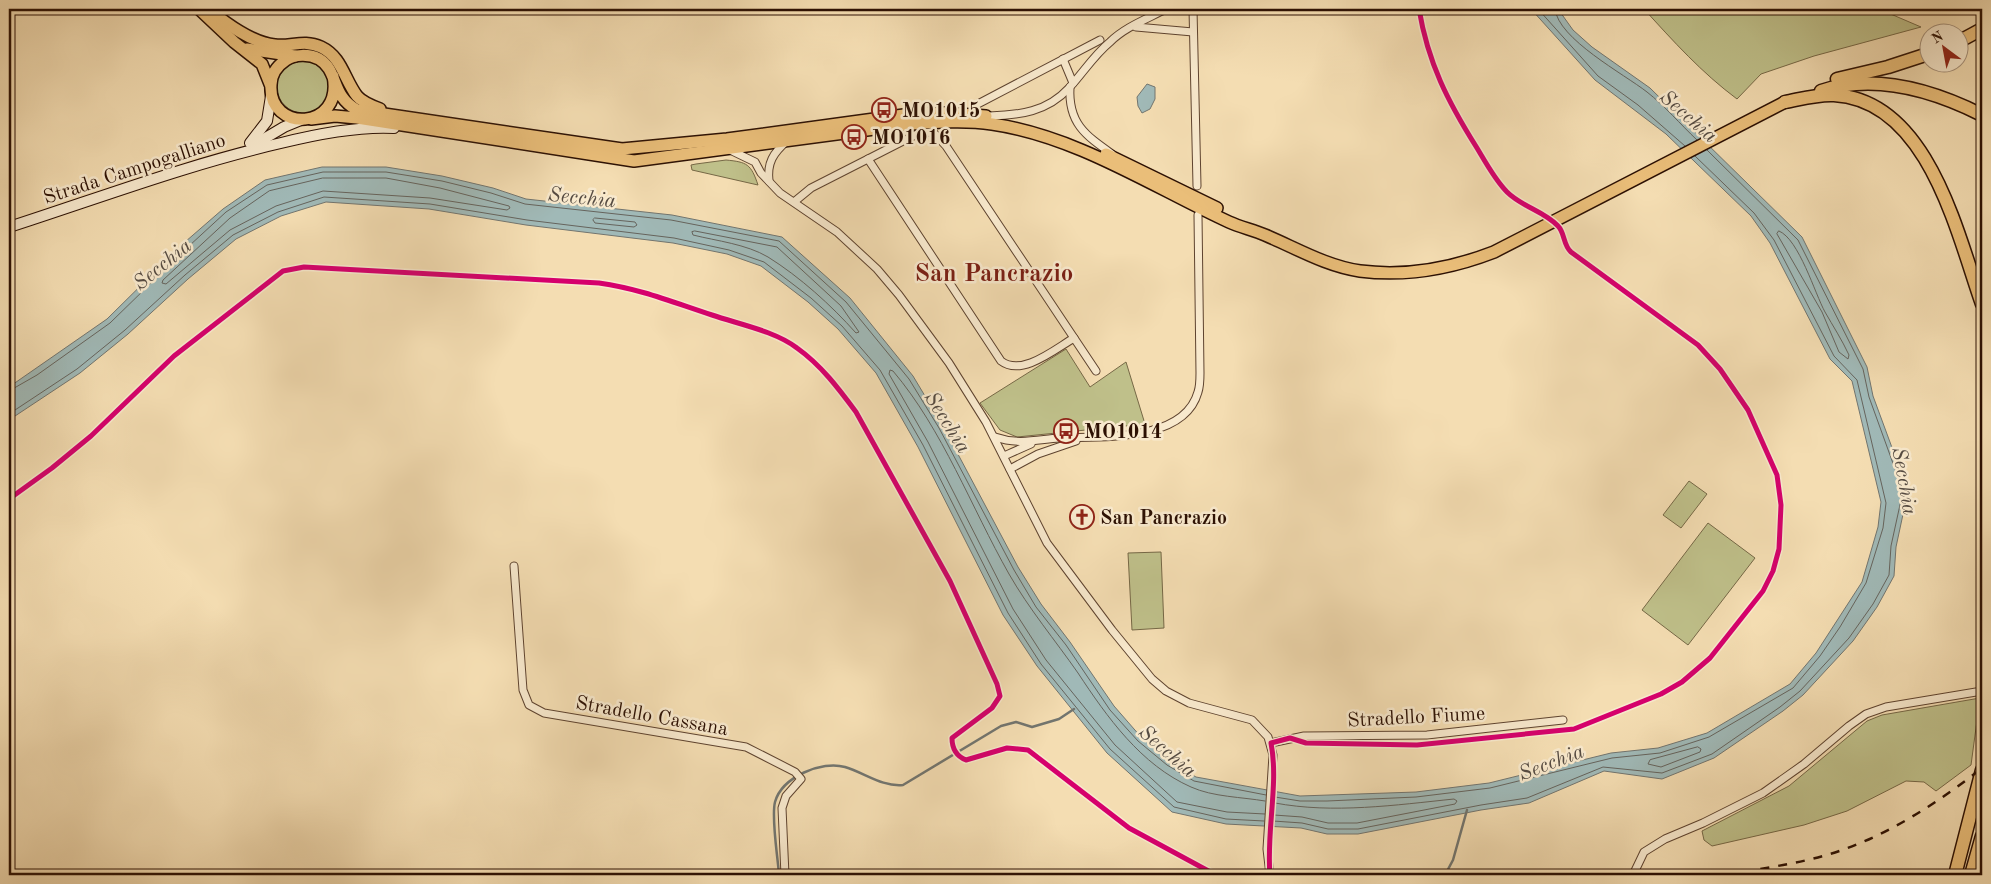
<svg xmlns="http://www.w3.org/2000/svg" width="1991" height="884" font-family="'Old Standard TT',serif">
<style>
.green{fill:#bfc08a;stroke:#766846}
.water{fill:#a0b9b7;stroke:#72756f}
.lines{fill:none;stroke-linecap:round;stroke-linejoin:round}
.shore{stroke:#66645d;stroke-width:1}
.stream{stroke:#72756f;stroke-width:2.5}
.street-casing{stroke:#5e432f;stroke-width:9}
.secondary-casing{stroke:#2c1003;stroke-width:12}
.primary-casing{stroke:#2c1003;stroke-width:14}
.highway-casing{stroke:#2c1003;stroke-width:15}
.street{stroke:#f8e9cd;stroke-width:7}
.secondary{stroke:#f8e9cd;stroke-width:10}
.primary{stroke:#eabe79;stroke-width:11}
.highway{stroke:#eabe79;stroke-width:12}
.rail{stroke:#2c1003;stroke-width:2.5;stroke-dasharray:9 9;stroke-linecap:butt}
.cycleway-casing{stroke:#f8e9cd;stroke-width:8}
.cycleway{stroke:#d6006c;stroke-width:5}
.labels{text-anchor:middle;stroke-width:5;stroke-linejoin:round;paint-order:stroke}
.poi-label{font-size:20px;font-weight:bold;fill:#2c1003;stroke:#f8e9cd;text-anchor:start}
.street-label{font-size:20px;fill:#2c1003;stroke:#f8e9cd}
.water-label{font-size:21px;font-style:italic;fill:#554b42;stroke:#f8e9cd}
.district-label{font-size:25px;font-weight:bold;fill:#7a1f14;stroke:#f8e9cd}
</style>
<rect width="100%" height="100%" fill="#f4ddb2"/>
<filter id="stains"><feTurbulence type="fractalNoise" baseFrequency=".004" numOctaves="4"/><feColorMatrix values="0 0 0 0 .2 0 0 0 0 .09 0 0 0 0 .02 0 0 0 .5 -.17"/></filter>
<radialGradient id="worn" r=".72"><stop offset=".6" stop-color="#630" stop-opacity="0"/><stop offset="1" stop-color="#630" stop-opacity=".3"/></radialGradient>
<g class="green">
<path d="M 1644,9 L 1879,9 L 1921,27 L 1814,56 L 1761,74 L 1737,99 C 1702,73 1673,41 1644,9 Z"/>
<circle cx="303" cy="87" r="26"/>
<path d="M 726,160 C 747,162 751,164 758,185 L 692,170 L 691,165 L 696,164 Z"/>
<path d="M 1066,349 L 1090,387 L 1126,362 L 1145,424 L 1017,437 L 1000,430 L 980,403 Z"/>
<path d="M 1689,481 L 1707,494 L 1681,528 L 1663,515 Z"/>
<path d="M 1708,523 L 1755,558 L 1688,645 L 1642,610 Z"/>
<path d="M 1161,552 L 1164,628 L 1132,630 L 1128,553 Z"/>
<path d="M 1980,698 L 1971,765 L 1936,791 L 1924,782 L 1906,781 L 1847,811 L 1804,825 L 1712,846 L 1704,840 L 1702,831 L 1789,786 L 1867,721 L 1882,715 Z"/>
</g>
<g class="water">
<path d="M 1531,9 L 1558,9 L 1573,30 L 1592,47 L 1650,88 L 1802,237 L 1867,367 L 1873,396 L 1908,491 L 1896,547 L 1894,576 L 1877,607 L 1853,641 L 1803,695 L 1783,711 L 1714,758 L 1662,779 L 1604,771 L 1529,803 L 1481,810 L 1358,834 L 1327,834 L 1301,828 L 1226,824 L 1172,812 L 1107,753 L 1037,666 L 1003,615 L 918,447 L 876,373 L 838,329 L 808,302 L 761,266 L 727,254 L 673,243 L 526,225 L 429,209 L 326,202 L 281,216 L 236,239 L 188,279 L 128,334 L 80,373 L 9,420 L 9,387 L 107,319 L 185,242 L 223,209 L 265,180 L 322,167 L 386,167 L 442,176 L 493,188 L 526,199 L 672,215 L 782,237 L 850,298 L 913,376 L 943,426 L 1018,567 L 1041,604 L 1070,642 L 1114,706 L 1141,737 L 1170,762 L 1196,777 L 1300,796 L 1416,792 L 1489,783 L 1611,753 L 1658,748 L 1707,733 L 1790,684 L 1816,653 L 1862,582 L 1878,527 L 1881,502 L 1852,381 L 1830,359 L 1770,243 L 1751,216 L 1666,134 L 1595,80 Z"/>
<path d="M 1147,84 L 1155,87 L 1155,99 L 1150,109 L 1142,113 L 1138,106 L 1137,97 Z"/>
</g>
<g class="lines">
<g class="shore">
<path d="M 1538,9 L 1598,76 L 1638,105 L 1685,146"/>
<path d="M 1555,9 C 1558,39 1624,74 1647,92 C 1665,106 1680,124 1697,140"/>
<path d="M 323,178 L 386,178 L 440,188 L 509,206 L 510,208 L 507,210 L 430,198 L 323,191 L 276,206 L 230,230 L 166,284 L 162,283 L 163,280 L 230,218 L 269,191 Z"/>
<path d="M 595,218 L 635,222 L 637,225 L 634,227 L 595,223 L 593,220 Z"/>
<path d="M 695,231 L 777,247 L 841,306 L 859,332 L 856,333 C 831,305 800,277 768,257 C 746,244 717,241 693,235 L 692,232 Z"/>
<path d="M 1779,231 C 1799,239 1815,294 1825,312 C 1833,326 1842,340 1849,355 L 1848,359 L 1839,352 L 1822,312 L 1777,234 Z"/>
<path d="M 9,391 L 37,375 L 110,323 L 189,246 L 226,212 L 267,185 L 323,172 L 386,172 L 442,181 L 491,193 L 525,204 L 671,220 L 779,241 L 846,302 L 909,379 L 939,428 L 1014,570 L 1036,607 L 1066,645 L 1110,710 L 1138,741 L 1167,765 L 1194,781 L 1266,795"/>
<path d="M 9,414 L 77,369 L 125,330 L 185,275 L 233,235 L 278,212 L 324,197 L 430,204 L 527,220 L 674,238 L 729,250 L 764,262 L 811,298 L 842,326 L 880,370 L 923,445 L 1008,613 L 1041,664 L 1110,749 L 1174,807 L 1226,819 L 1264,821"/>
<path d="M 1698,747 L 1701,749 L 1700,752 L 1661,767 L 1648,764 L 1650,760 Z"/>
<path d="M 1275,797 L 1300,801 L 1327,801 L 1416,797 L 1490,788 L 1612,758 L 1660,753 L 1709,737 L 1793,688 L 1820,656 L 1840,627 L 1866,583 L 1883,528 L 1886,503 L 1857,380 L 1834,356 L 1774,240 L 1754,213 L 1695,156"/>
<path d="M 1265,814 L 1227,812 L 1177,802 L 1115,745 L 1046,660 L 1013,609 L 928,442 L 889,374 L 890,370 L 893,371 C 943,430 971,507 1009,574 C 1029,609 1055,640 1078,673 C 1107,717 1141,765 1191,787 C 1213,797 1242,797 1265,801"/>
<path d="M 1274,815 L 1302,817 L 1328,823 L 1357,823 L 1455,804 L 1457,801 L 1454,799 C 1396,805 1333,814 1275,803"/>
<path d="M 1273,821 L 1302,823 L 1328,829 L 1358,829 L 1481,805 L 1527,798 L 1603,767 L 1662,773 L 1712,754 L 1780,707 L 1800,691 L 1849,638 L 1873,604 L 1889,575 L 1891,546 L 1903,491 L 1869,397 L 1863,369 L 1798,240 L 1707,150"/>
</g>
<g class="stream">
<path d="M 779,875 C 778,858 771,818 775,802 C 782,777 822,760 845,767 C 865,773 882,787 903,785 L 1001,726 L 1016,722 L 1032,727 L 1059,719 L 1074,709"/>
<path d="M 1445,875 L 1453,860 L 1467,810"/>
</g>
<defs>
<g id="street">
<path d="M 1193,9 L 1197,186"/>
<path d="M 1136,27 L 1193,32"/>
<path d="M 1063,59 L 1073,83"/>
<path d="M 1070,87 C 1068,123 1085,135 1112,154"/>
<path d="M 974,106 L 1100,40"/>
<path d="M 989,116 C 1020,115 1047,112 1069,88 C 1083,73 1094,55 1110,42 C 1125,27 1147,19 1166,9"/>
<path d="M 726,148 L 755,162 L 761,173 L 780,193 L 837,232 L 877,269 L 899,295 L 949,363 L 986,422 L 1047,543 L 1112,630 L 1152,679 L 1166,691 L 1189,703 L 1252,720 L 1268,737 L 1273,755 L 1267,849 L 1270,875"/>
<path d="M 868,159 L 1001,361 C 1022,377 1055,349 1074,338"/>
<path d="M 769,181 C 767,163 773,153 787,141"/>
<path d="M 794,202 L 811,188 L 919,133 L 933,132 L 946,146 L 1096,371"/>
<path d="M 995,437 C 1018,445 1035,440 1059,438 C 1099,436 1184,443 1198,392 C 1200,386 1200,379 1200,373 L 1198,215"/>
<path d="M 1004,456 L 1031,444"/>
<path d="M 1010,469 L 1038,454 L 1076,441"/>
<path d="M 514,566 L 523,690 L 529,705 L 544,713 L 746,747 L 795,772 L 801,779 L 786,796 L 782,808 L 785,875"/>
<path d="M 1271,743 L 1304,736 L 1427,735 L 1563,720"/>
<path d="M 1204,875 L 1223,875"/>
<path d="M 1633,875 L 1644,852 L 1665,839 L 1703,823 L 1763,793 L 1804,764 L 1849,726 L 1866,714 L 1886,707 L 1982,691"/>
</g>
<g id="secondary">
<path d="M 250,143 L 267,121 L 271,96"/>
<path d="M 252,146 L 284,127 L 301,120"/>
<path d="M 9,227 C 99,198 189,164 281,143 C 317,134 357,126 394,128"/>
</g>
<g id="primary">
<path d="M 199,9 L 234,42 L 262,64 L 270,84"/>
<path d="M 208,9 C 226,23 252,43 275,45 C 291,47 304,39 321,47 C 342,57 344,79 357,96 C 362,102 372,106 380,109"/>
<path d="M 247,49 L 295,56"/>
<path d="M 333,76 C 344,131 268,133 271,85 C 271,75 277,66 286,60 C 295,54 309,54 319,59 C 339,71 330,95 357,110 L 622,149 L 727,139 L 911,114 L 946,113 L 986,116"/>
<path d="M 311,119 L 335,116 L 357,118 L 634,161 L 912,124 C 938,122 965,120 992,124 C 1076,136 1153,187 1229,222 C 1240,227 1253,230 1265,235 C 1296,248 1326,266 1360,271 C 1407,277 1450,269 1494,252 L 1785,102"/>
<path d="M 1106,154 L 1217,208"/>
</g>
<g id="highway">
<path d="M 1958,42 L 1982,29"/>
<path d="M 1837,79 L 1888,67 L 1928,54"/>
<path d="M 1821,91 C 1875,73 1932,90 1982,115"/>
<path d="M 1785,102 C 1801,99 1818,94 1834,95 C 1928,100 1957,233 1982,304"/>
<path d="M 1955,875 L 1982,770"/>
<path d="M 1971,875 L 1982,836"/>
</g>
</defs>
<use href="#street" class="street-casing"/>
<use href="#secondary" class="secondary-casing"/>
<use href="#primary" class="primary-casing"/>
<use href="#highway" class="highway-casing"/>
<use href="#street" class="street"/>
<use href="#secondary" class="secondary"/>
<use href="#primary" class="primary"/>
<use href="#highway" class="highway"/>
<path class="rail" d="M 1725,875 C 1757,869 1791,865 1823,856 C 1881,840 1935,805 1982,768"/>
<defs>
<g id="cycleway">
<path d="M 9,499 L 52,468 L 91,436 L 174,356 L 283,271 L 304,267 L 599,283 C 641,289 672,302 712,315 C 738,324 775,331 797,348 C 821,365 839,389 856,412 L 950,581 L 997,684 L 1000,696 L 992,708 L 952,738 C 952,749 956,756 966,760 L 1007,748 L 1028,750 L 1129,828 L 1214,874 L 1223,875"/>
<path d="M 1270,875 C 1266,832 1279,784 1271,743 L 1290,738 L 1306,743 L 1417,745 L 1574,729 L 1661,694 L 1682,682 L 1710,658 L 1763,591 L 1773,571 L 1779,549 L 1781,505 L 1777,475 L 1748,410 L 1720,369 L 1698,345 L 1571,252 C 1563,245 1565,233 1558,226 C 1544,211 1522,207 1507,192 C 1495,180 1486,163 1477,148 C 1448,102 1428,63 1419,9"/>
</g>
</defs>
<use href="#cycleway" class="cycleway-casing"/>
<use href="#cycleway" class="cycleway"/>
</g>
<defs>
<symbol id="bus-ring" viewBox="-11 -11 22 22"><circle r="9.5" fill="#f8e9cd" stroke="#8f2418" stroke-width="1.5"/><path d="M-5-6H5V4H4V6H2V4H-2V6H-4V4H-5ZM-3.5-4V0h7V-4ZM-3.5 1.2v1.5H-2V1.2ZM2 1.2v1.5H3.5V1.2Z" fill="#8f2418"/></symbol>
<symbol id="church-ring" viewBox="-11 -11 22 22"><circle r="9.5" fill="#f8e9cd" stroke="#8f2418" stroke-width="1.5"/><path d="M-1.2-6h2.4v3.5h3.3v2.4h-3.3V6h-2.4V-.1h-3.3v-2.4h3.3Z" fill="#8f2418"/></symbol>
</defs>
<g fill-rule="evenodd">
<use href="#bus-ring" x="870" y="96" width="28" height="28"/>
<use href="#bus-ring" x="840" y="123" width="28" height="28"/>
<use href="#bus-ring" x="1052" y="417" width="28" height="28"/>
<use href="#church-ring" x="1068" y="503" width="28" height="28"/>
</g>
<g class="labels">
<g class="poi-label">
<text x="902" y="117">MO1015</text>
<text x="872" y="144">MO1016</text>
<text x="1084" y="438">MO1014</text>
<text x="1100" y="524">San Pancrazio</text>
</g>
<g class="street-label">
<text transform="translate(134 168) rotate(-18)" y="7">Strada Campogalliano</text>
<text transform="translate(652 715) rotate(10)" y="7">Stradello Cassana</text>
<text transform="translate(1416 716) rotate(-3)" y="7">Stradello Fiume</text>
</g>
<g class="water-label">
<text transform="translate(1689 116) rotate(41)" y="7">Secchia</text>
<text transform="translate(582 197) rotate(6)" y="7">Secchia</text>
<text transform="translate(162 264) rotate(-39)" y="7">Secchia</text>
<text transform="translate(948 422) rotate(58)" y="7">Secchia</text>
<text transform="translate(1905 481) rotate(80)" y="7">Secchia</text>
<text transform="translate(1168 751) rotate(41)" y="7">Secchia</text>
<text transform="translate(1551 762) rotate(-21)" y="7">Secchia</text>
</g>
<g class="district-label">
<text x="994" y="281">San Pancrazio</text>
</g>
</g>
<rect width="1991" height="884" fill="none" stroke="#f4ddb2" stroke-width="30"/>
<rect x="10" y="10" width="1971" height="864" fill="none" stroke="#2c1003" stroke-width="2.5"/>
<rect x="15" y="15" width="1961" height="854" fill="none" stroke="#2c1003"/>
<g transform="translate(1944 48) rotate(328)"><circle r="24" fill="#f8e9cd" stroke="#a6927c"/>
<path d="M0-4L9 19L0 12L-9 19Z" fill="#8f2418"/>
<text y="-8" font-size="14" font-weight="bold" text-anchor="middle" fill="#2c1003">N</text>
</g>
<rect width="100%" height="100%" filter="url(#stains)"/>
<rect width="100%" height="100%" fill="url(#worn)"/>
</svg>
